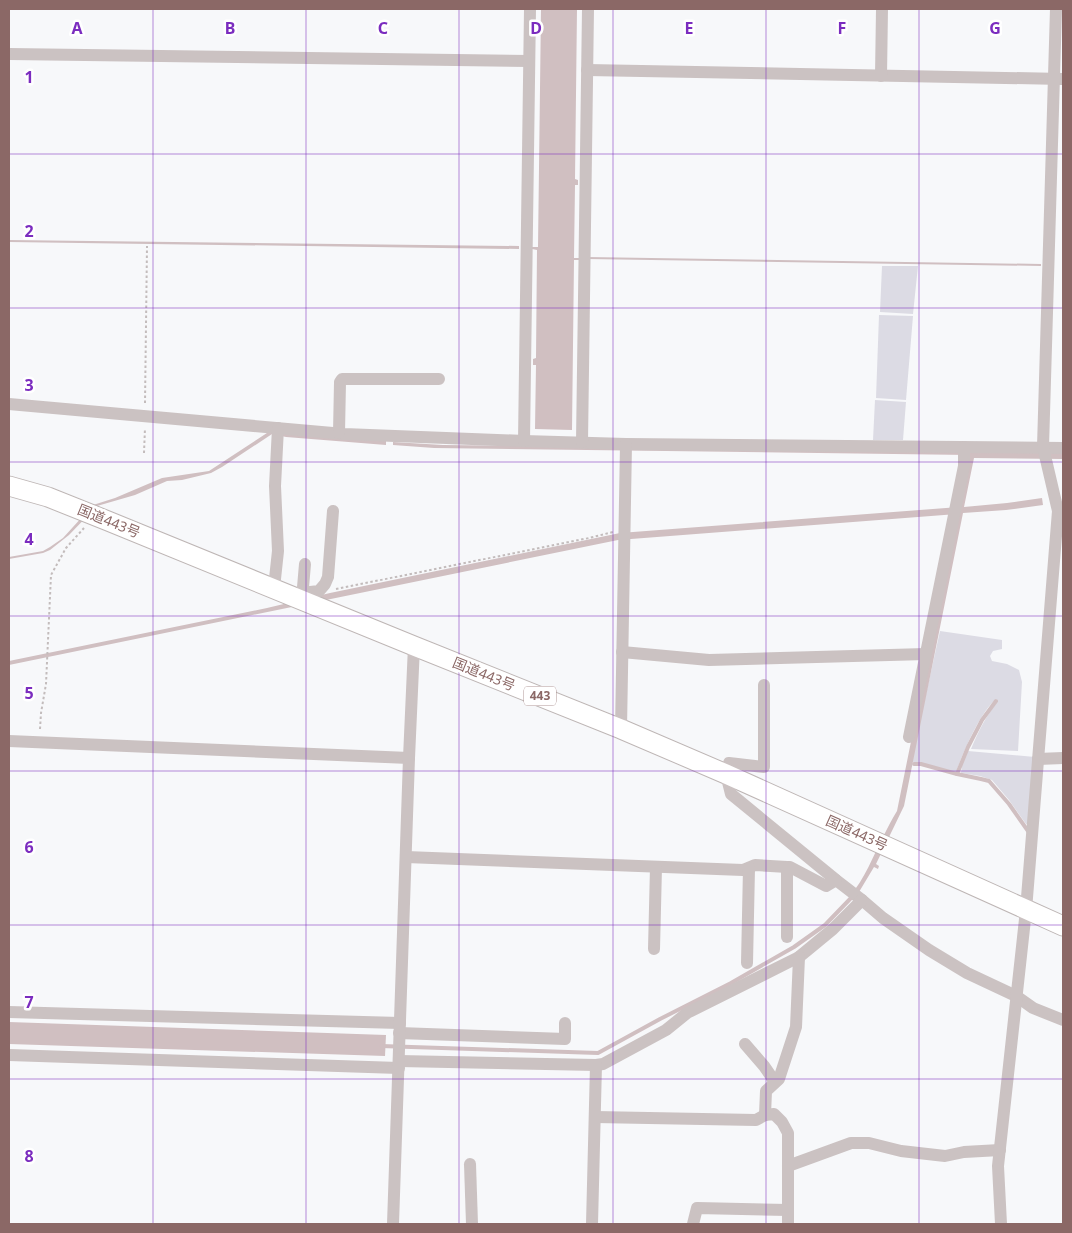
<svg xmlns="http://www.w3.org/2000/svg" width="1072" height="1233" font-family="'Noto Sans','Noto Sans JP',sans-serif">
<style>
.green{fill:#dcdbe4}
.water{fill:#d0bfc1}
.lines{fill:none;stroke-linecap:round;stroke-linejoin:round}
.stream{stroke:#d0bfc1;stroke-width:4}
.highway-casing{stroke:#beb6b5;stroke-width:21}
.path{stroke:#c3bcbc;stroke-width:2;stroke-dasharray:2.5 2.5;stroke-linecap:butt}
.minor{stroke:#cbc2c2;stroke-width:12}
.highway{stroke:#fff;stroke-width:19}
.grid{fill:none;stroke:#7b2cbf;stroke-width:1;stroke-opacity:0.55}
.labels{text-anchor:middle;stroke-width:5;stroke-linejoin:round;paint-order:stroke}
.shield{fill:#fff;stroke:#ae9594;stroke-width:1}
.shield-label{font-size:12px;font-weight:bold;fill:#8b6866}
.street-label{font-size:14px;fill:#8b6866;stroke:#fff}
.grid-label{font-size:16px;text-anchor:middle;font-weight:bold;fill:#7b2cbf;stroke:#fff;stroke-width:5;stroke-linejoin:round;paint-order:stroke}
</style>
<rect width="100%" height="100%" fill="#f7f8fa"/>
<g class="green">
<path d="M 882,266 L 918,266 L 913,314 L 880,312 Z"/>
<path d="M 879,315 L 913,316 L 906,400 L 876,398 Z"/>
<path d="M 875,400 L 906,402 L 903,440 L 873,440 Z"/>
<path d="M 940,631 L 1002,640 L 1002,649 L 993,651 L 990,656 L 992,661 L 1007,664 L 1019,670 L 1022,682 L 1018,751 L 971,749 C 978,732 986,716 998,701 L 996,699 C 979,714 964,751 956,772 L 920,763 L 911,762 Z"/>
<path d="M 968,751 L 1035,757 L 1030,825 L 1026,824 L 1009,800 L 992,780 L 980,776 L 961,773 L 962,765 Z"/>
</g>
<g class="water">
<path d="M 541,9 L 577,9 L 575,179 L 578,180 L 578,185 L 575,185 L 574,258 L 579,258 L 579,260 L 574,260 L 572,430 L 535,429 L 536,365 L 533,365 L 533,359 L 536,358 L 537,250 L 532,249 L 532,247 L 538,247 Z"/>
<path d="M 9,240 L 519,246 L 519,249 L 9,242 Z"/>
<path d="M 587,257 L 1041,264 L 1041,266 L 587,259 Z"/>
<path d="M 270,431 L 386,441 L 386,445 L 286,437 L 272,434 L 222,467 L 211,473 L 182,480 L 167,481 L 135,495 L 97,506 L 69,535 L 50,550 L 43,553 L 9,559 L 9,557 L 43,551 L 50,547 L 63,538 L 93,505 L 115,498 L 162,478 L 209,471 Z"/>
<path d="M 393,442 L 443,445 L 1063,452 L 1063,459 L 974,458 L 964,507 L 1007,503 L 1042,498 L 1043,505 L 1006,510 L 963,513 L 904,806 L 876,864 L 879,866 L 878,869 L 874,867 L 859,892 L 849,897 C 865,879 873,856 884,835 C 888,827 892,819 897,811 L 957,514 L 618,540 L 9,665 L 9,661 L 267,608 L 330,593 L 620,533 L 959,507 L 969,455 L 434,448 L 393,445 Z"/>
<path d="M 9,1022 L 386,1035 L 385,1056 L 9,1044 Z"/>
</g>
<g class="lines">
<g class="stream">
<path d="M 914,764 L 921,764 L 957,774 L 981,779 L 989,781 L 1009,804 L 1028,831"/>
<path d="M 957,774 L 968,747 L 982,720 L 996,701"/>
<path d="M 381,1046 L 598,1053 L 660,1019 L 731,983 L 794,947 L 825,925 L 851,898"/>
</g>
<defs>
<path id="highway" d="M 9,486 L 48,497 L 108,521 L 414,646 L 621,729 L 726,774 L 1063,926"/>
</defs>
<use href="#highway" class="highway-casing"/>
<g class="path">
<path d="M 145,403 L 147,246"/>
<path d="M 144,453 L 145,428"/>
<path d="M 336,589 L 589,538 L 613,532"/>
<path d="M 40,729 L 41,713 L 46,684 L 51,575 L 66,548 L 84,528"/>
</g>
<g class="minor">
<path d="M 9,54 L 529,61"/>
<path d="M 587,70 L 1063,79"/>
<path d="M 881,76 L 882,9"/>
<path d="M 9,404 L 344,434 L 524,441 L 626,444 L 1063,448"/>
<path d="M 339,433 L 340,382 L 342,379 L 439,379"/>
<path d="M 524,441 L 530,9"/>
<path d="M 582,442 L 588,9"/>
<path d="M 274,588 L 278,551 L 275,486 L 278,428"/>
<path d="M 302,593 L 319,591 L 325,584 L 328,577 L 333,511"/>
<path d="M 302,599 L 305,564"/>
<path d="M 622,652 L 709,660 L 926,654"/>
<path d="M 764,685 L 764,767 L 729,763 L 726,774 L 731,794 L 836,880 L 862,900 L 883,918 L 929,950 L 967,973 L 1016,996 L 1033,1008 L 1063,1020"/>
<path d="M 621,729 L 626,444"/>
<path d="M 909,737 L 964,466 L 964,447"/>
<path d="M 9,741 L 409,758"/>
<path d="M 1038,759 L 1063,758"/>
<path d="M 406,857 L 743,870 L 755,865 L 787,867 L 790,867 L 826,886 L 836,880"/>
<path d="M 787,937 L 787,867"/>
<path d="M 654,949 L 656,867"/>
<path d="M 747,963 L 749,868"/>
<path d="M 9,1012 L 400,1023"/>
<path d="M 399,1033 L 565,1039 L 565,1023"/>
<path d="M 745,1044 L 764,1066 L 775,1082"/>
<path d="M 9,1055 L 399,1068"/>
<path d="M 399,1061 L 596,1065 L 603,1064 L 666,1030 L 687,1013 L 799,957 L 833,929 L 862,900"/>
<path d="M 595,1117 L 756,1120 L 765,1115"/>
<path d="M 470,1164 L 472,1224"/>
<path d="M 788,1166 L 851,1143 L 869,1143 L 901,1151 L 945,1156 L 964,1152 L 1000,1150"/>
<path d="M 393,1224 L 409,758 L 414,646"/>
<path d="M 592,1224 L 596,1065"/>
<path d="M 693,1224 L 697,1208 L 788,1210"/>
<path d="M 788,1224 L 788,1133 L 782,1122 L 774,1114 L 765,1115 L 766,1091 L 779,1079 L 796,1027 L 799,957"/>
<path d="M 1001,1224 L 998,1166 L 1026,910 L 1058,511 L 1043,447 L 1056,9"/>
</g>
<use href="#highway" class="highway"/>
</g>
<path class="grid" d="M 153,9 L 153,1224M 306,9 L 306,1224M 459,9 L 459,1224M 613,9 L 613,1224M 766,9 L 766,1224M 919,9 L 919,1224M 9,154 L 1063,154M 9,308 L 1063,308M 9,462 L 1063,462M 9,616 L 1063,616M 9,771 L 1063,771M 9,925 L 1063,925M 9,1079 L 1063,1079"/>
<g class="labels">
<rect class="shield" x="524" y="686.5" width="32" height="19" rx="4"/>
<g class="shield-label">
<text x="540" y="700">443</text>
</g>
<g class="street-label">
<text transform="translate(109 521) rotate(22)" y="5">国道443号</text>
<text transform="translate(484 674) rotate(22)" y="5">国道443号</text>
<text transform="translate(857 833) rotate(24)" y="5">国道443号</text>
</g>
</g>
<g class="grid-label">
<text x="77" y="34">A</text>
<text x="230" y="34">B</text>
<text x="383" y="34">C</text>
<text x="536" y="34">D</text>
<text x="689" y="34">E</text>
<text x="842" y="34">F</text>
<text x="995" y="34">G</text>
<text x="29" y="83">1</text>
<text x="29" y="237">2</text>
<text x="29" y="391">3</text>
<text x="29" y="545">4</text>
<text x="29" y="699">5</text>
<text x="29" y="853">6</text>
<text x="29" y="1008">7</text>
<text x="29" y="1162">8</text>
</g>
<rect width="1072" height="1233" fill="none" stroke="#8b6866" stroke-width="20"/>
</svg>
